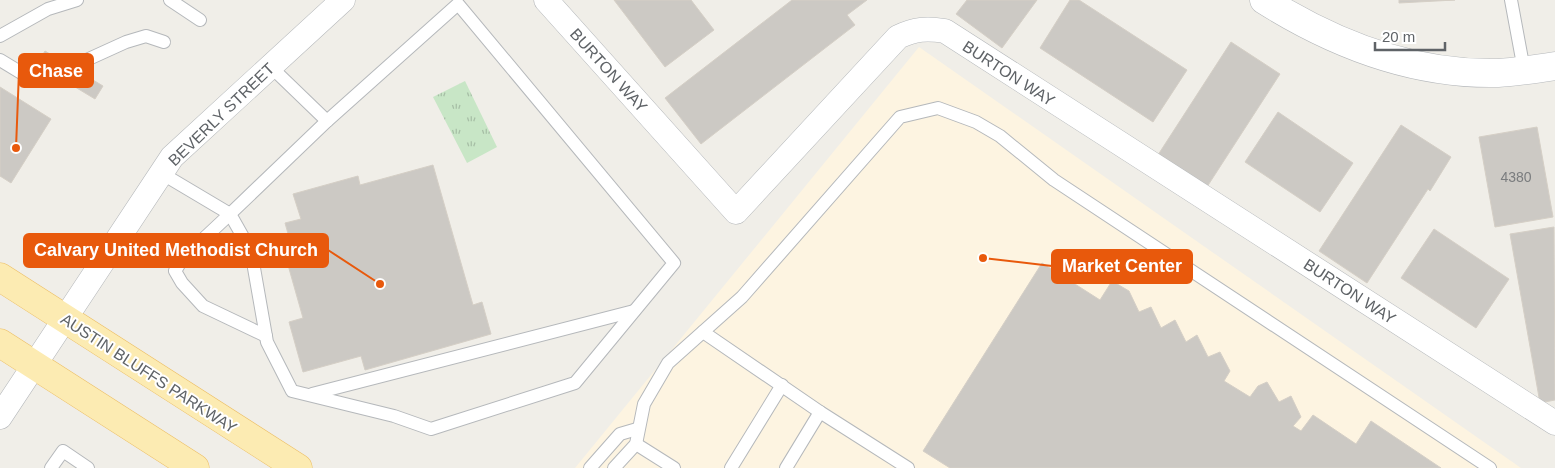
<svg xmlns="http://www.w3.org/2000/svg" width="1555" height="468" font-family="Arial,sans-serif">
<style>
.commercial{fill:#fdf4e1}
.park{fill:url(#park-tufts)}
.building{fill:#ccc9c4;stroke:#d5cfc6}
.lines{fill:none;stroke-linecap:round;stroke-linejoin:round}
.service-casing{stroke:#b5b8bb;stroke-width:14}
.minor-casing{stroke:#b5b8bb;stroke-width:25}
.tertiary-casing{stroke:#b5b8bb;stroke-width:29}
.primary-casing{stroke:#ecbe65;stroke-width:29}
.service{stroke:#fff;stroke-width:12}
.minor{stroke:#fff;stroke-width:24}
.tertiary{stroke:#fff;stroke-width:28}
.primary{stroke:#fcebb2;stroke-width:28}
.labels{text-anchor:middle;stroke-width:4;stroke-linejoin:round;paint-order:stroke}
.number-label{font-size:14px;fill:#7a7c7e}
.street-label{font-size:16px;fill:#5f6367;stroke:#fff}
.leader{fill:none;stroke:#e8590c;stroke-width:2}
.callout-dot{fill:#e8590c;stroke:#fff;stroke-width:2}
.callout{fill:#e8590c;stroke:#e8590c;stroke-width:2}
.callout-label{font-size:18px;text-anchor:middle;font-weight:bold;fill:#fff}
</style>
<defs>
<pattern id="park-tufts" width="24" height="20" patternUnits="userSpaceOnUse" patternTransform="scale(1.25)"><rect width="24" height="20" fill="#c8e6c6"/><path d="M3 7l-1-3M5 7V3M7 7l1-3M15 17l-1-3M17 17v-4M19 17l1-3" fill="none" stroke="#a6bea5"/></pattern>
</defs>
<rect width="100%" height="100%" fill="#f0eee8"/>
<path class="commercial" d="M 919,47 L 1521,468 L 575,468 Z"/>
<path class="park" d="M 465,81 L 497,147 L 467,163 L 433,97 Z"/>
<g class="building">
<path d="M 614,0 L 691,0 L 714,30 L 665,67 Z"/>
<path d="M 792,0 L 867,0 L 847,15 L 855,25 L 701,144 L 665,98 Z"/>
<path d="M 967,0 L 1037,0 L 1002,48 L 956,14 Z"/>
<path d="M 1070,0 L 1079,0 L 1187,70 L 1153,122 L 1040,48 Z"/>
<path d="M 1399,0 L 1455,0 L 1399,3 Z"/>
<path d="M 1231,42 L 1280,74 L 1205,190 L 1156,158 Z"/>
<path d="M 45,51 L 103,86 L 95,99 L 37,64 Z"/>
<path d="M 0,87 L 51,119 L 11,183 L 0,176 Z"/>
<path d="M 1278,112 L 1353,163 L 1320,212 L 1245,162 Z"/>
<path d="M 1401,125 L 1451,157 L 1430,191 L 1428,189 L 1367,283 L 1319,251 Z"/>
<path d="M 1537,127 L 1553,217 L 1495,227 L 1479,137 Z"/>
<path d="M 433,165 L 473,305 L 482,302 L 491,334 L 365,370 L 361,356 L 303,372 L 289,322 L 303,318 L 288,265 L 296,262 L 285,223 L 301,219 L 293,194 L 358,176 L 360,185 Z"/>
<path d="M 1554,227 L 1555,400 L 1540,403 L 1510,234 Z"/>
<path d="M 1434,229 L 1509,279 L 1476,328 L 1401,278 Z"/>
<path d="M 1042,263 L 1100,300 L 1112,281 L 1129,291 L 1139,312 L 1151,307 L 1161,328 L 1175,320 L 1186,342 L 1197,335 L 1208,357 L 1220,352 L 1230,371 L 1224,381 L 1250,397 L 1258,386 L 1267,382 L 1279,402 L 1291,396 L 1301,417 L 1293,426 L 1301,431 L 1313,415 L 1356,444 L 1371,421 L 1441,468 L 950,468 L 923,451 Z"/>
</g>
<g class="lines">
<defs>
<g id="service">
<path d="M 170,0 L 200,20"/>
<path d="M 1511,0 L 1524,70"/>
<path d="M 458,4 L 674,263 L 575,383 L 431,429 L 394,416 L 292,391 L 267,342 L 251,251 L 230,214 L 327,121 Z"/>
<path d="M 0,36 L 48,9 L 77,0"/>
<path d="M 0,60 L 33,80 L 55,75"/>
<path d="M 71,67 L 126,42 L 146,36 L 164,42"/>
<path d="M 271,67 L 327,121"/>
<path d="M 161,173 L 230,214 L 183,258 L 175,271 L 182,283 L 203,306 L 266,336"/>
<path d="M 703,332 L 820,412"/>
<path d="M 312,394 L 634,311"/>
<path d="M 636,444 L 674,468"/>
<path d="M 51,468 L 63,451 L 88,468"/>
<path d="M 590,468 L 620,434 L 637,429"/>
<path d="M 614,468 L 636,444 L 644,404 L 668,363 L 742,297 L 900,117 L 938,108 L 976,122 L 1000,136 L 1054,180 L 1490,468"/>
<path d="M 731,468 L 782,385"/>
<path d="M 786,468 L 820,412 L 908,468"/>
</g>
<g id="minor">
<path d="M 546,0 L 736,212 L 898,37 C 915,29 926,28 945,31 L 1555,423"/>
<path d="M 0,417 L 172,157 L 343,0"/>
</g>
<path id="tertiary" d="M 1264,0 C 1334,44 1414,75 1498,73 C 1517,72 1536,69 1555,66"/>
<g id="primary">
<path d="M 0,277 L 298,468"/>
<path d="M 0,343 L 195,468"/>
</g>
</defs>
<use href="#service" class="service-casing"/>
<use href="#minor" class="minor-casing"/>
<use href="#tertiary" class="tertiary-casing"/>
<use href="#primary" class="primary-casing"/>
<use href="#service" class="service"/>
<use href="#minor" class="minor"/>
<use href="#tertiary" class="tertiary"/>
<use href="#primary" class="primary"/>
</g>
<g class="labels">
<g class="number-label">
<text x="1516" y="182">4380</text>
</g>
<g class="street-label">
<text transform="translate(609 70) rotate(48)" y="6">BURTON WAY</text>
<text transform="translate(1009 73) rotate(33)" y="6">BURTON WAY</text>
<text transform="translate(221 114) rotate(-44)" y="6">BEVERLY STREET</text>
<text transform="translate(1350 291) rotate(33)" y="6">BURTON WAY</text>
<text transform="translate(149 373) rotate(33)" y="6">AUSTIN BLUFFS PARKWAY</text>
</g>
</g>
<path class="leader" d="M16 148L19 71M380 284L328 250M983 258L1052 266"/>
<g class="callout-dot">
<circle cx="16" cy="148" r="5"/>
<circle cx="380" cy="284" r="5"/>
<circle cx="983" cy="258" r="5"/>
</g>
<g class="callout">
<rect x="19" y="54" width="74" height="33" rx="5"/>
<rect x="24" y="234" width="304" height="33" rx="5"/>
<rect x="1052" y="250" width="140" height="33" rx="5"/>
</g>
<g class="callout-label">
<text x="56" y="77">Chase</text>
<text x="176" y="256">Calvary United Methodist Church</text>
<text x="1122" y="272">Market Center</text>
</g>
<path d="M1375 42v8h70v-8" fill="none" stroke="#5f6367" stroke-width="2.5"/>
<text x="1382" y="42" font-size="15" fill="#5f6367" stroke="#ffffff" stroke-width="4" paint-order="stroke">20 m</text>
</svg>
